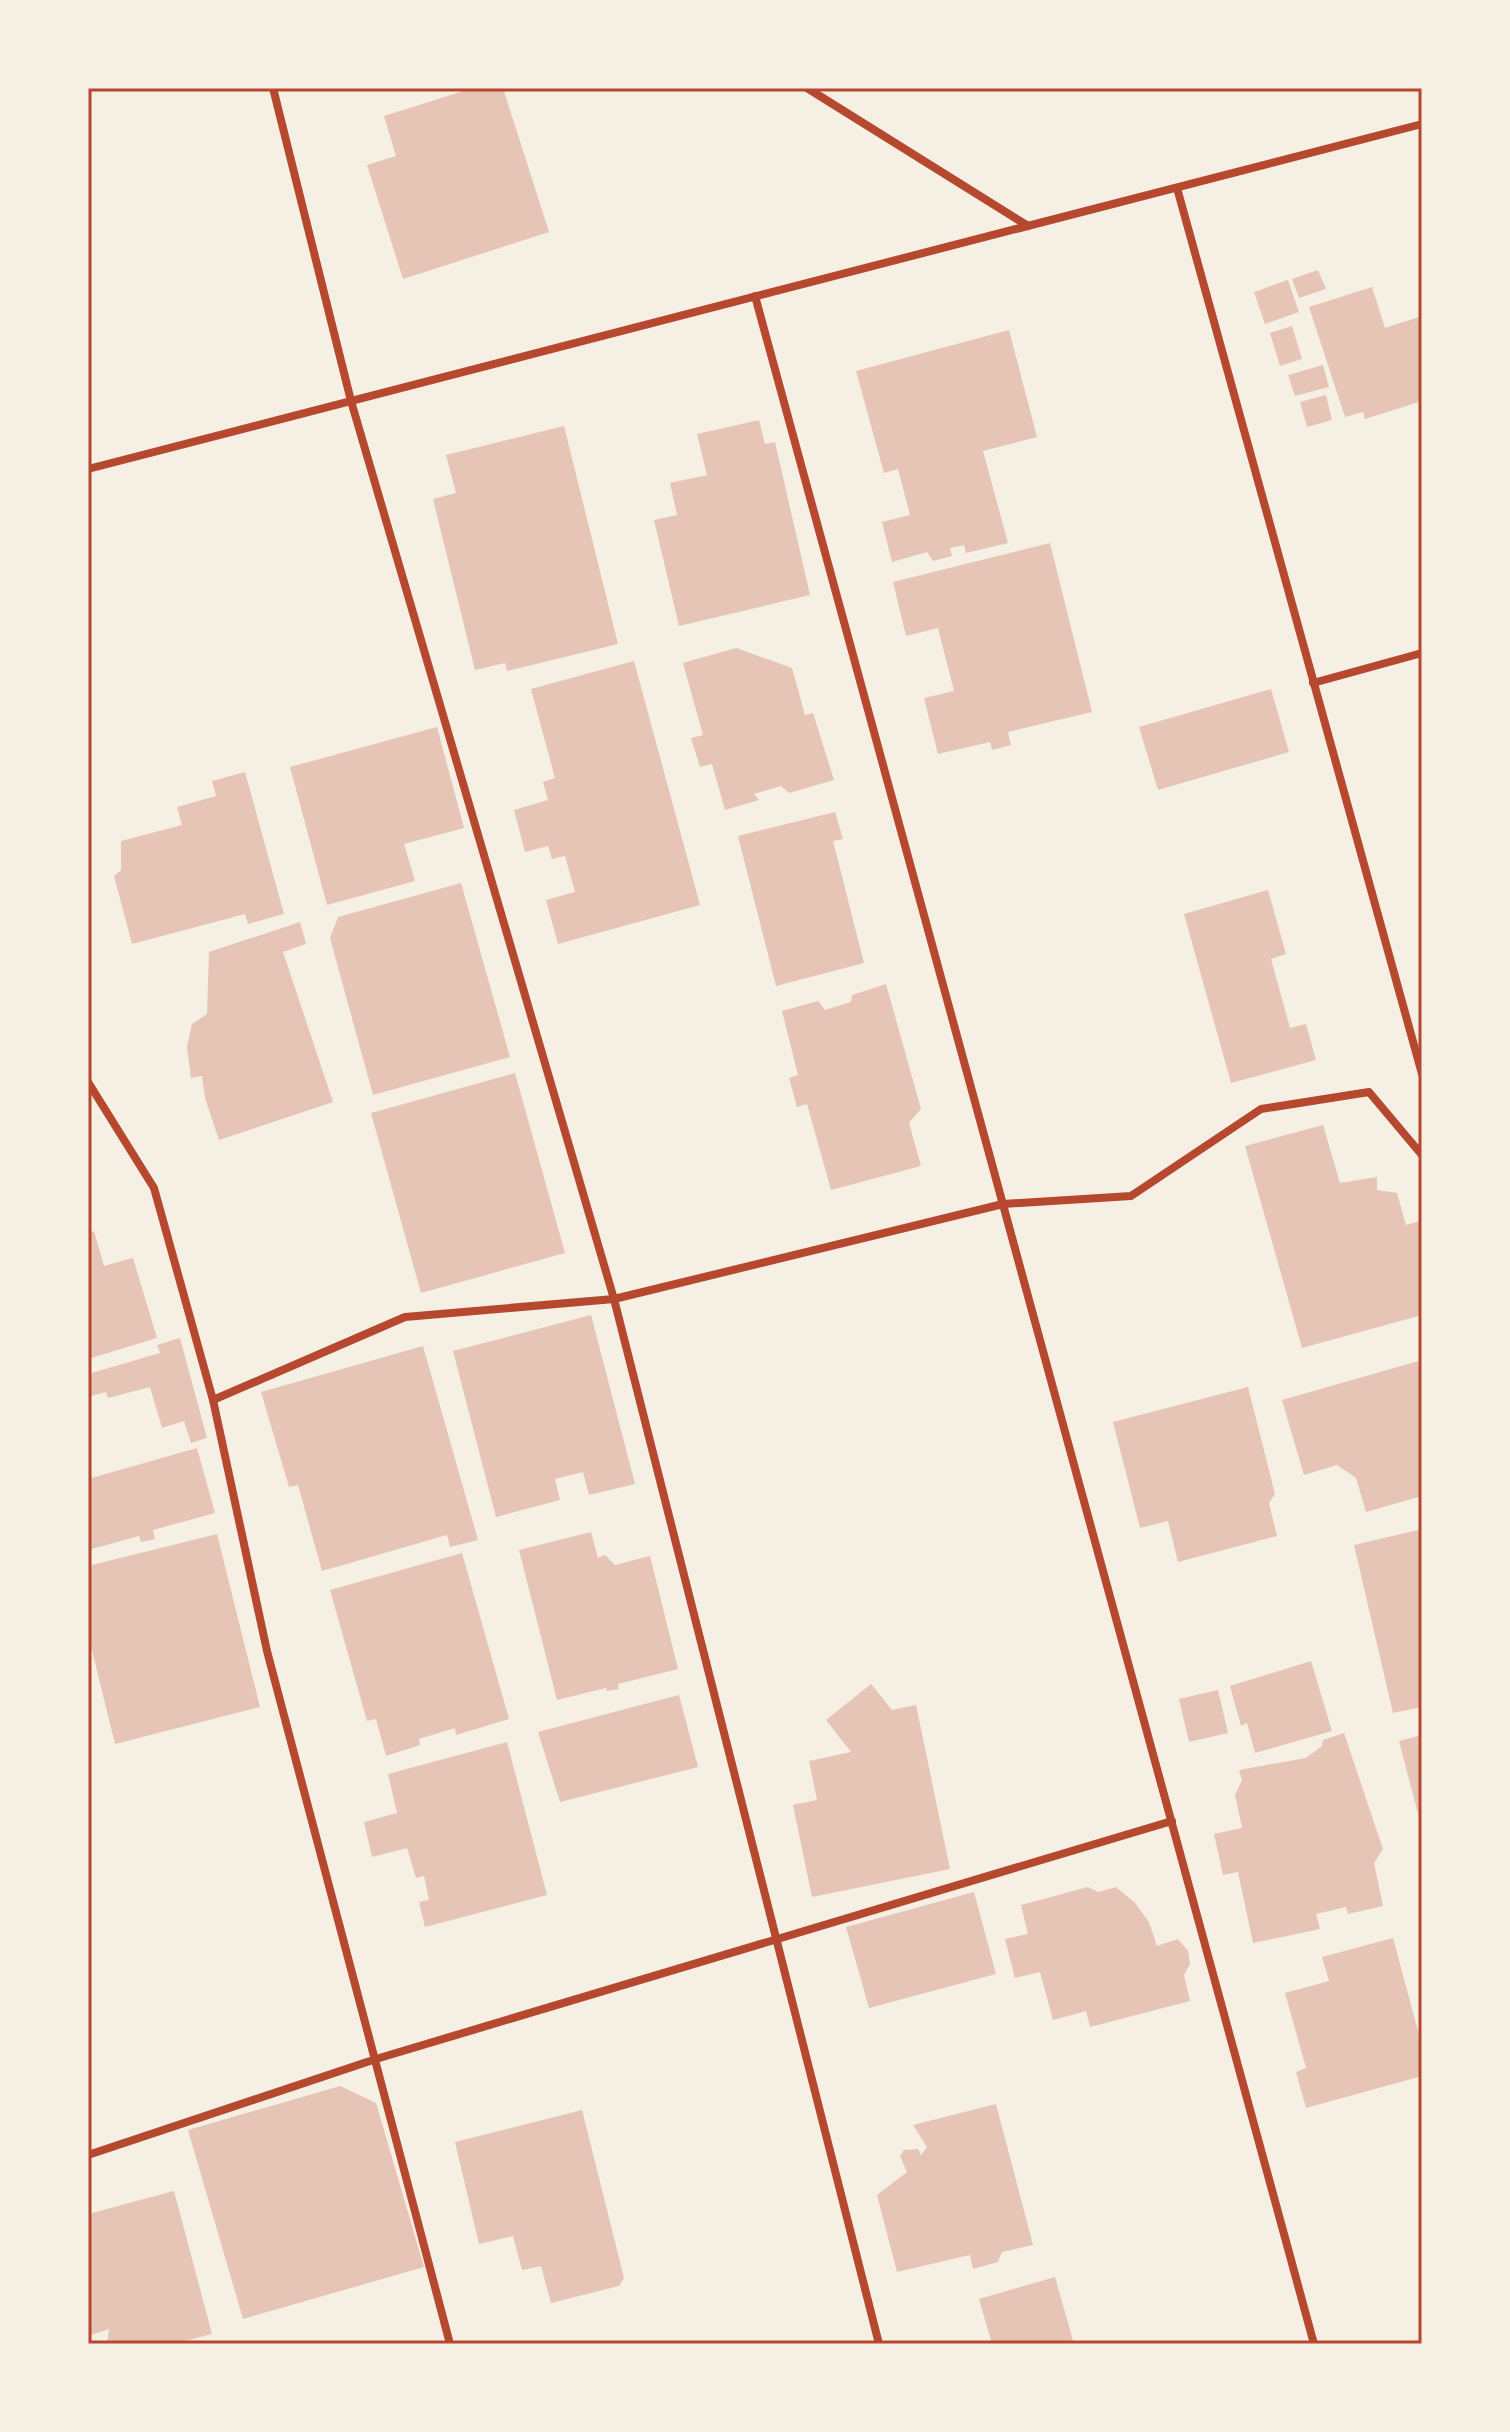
<svg xmlns="http://www.w3.org/2000/svg" width="1510" height="2432" font-family="'Golos Text',sans-serif">
<style>
.building{fill:#e6c5b7}
.lines{fill:none;stroke-linecap:round;stroke-linejoin:round}
.minor{stroke:#b5482f;stroke-width:8}
.neatline{fill:none;stroke:#b5482f;stroke-width:3}
</style>
<rect width="100%" height="100%" fill="#f6efe4"/>
<g class="building">
<path d="M 473,88 L 503,88 L 549,232 L 403,279 L 367,165 L 396,156 L 384,116 Z"/>
<path d="M 1318,270 L 1326,289 L 1299,298 L 1292,279 Z"/>
<path d="M 1288,280 L 1299,312 L 1265,324 L 1254,292 Z"/>
<path d="M 1372,287 L 1385,328 L 1422,316 L 1422,401 L 1365,419 L 1363,412 L 1345,417 L 1309,307 Z"/>
<path d="M 1292,326 L 1302,359 L 1280,366 L 1270,333 Z"/>
<path d="M 1009,330 L 1037,437 L 983,451 L 1008,543 L 966,553 L 964,545 L 950,548 L 952,556 L 933,561 L 927,552 L 892,562 L 882,522 L 910,515 L 898,469 L 884,473 L 856,371 Z"/>
<path d="M 1323,365 L 1329,387 L 1295,396 L 1288,375 Z"/>
<path d="M 1326,395 L 1332,420 L 1307,427 L 1300,402 Z"/>
<path d="M 759,420 L 765,444 L 775,442 L 810,595 L 679,626 L 654,520 L 677,515 L 670,483 L 707,475 L 697,434 Z"/>
<path d="M 564,426 L 618,644 L 507,671 L 505,663 L 475,670 L 433,499 L 456,493 L 446,455 Z"/>
<path d="M 1050,543 L 1092,712 L 1008,732 L 1011,745 L 992,750 L 990,742 L 938,754 L 924,698 L 954,691 L 938,628 L 906,636 L 893,582 Z"/>
<path d="M 736,648 L 792,668 L 805,715 L 813,713 L 834,780 L 789,793 L 781,786 L 754,794 L 759,800 L 725,810 L 712,764 L 700,767 L 691,738 L 703,735 L 683,663 Z"/>
<path d="M 634,661 L 700,905 L 558,944 L 546,900 L 575,892 L 565,856 L 552,859 L 548,846 L 525,852 L 514,810 L 548,800 L 543,782 L 555,778 L 531,689 Z"/>
<path d="M 1271,689 L 1289,752 L 1158,790 L 1139,727 Z"/>
<path d="M 437,727 L 464,828 L 404,844 L 415,881 L 327,905 L 290,767 Z"/>
<path d="M 245,772 L 284,914 L 248,924 L 245,914 L 132,944 L 114,876 L 121,870 L 121,841 L 182,825 L 177,807 L 216,796 L 212,781 Z"/>
<path d="M 835,812 L 843,839 L 833,841 L 864,963 L 776,986 L 738,836 Z"/>
<path d="M 461,883 L 510,1057 L 373,1095 L 330,938 L 338,917 Z"/>
<path d="M 1268,890 L 1286,954 L 1271,959 L 1290,1028 L 1306,1024 L 1316,1060 L 1231,1083 L 1184,914 Z"/>
<path d="M 300,922 L 306,944 L 283,952 L 333,1102 L 219,1140 L 205,1098 L 202,1076 L 191,1078 L 187,1047 L 192,1024 L 207,1014 L 209,952 Z"/>
<path d="M 886,984 L 921,1109 L 909,1123 L 921,1166 L 831,1190 L 807,1104 L 797,1107 L 789,1078 L 798,1075 L 782,1011 L 818,1001 L 825,1010 L 851,1002 L 852,995 Z"/>
<path d="M 515,1073 L 565,1253 L 421,1293 L 371,1113 Z"/>
<path d="M 1323,1125 L 1340,1183 L 1377,1177 L 1377,1190 L 1397,1193 L 1406,1225 L 1420,1221 L 1422,1315 L 1302,1348 L 1245,1146 Z"/>
<path d="M 94,1231 L 104,1266 L 133,1258 L 157,1338 L 88,1359 L 88,1233 Z"/>
<path d="M 591,1315 L 635,1484 L 589,1495 L 583,1472 L 555,1479 L 560,1500 L 496,1517 L 453,1351 Z"/>
<path d="M 180,1338 L 207,1438 L 191,1443 L 184,1421 L 162,1428 L 150,1387 L 108,1398 L 106,1392 L 88,1397 L 88,1374 L 160,1353 L 157,1345 Z"/>
<path d="M 423,1346 L 478,1540 L 450,1547 L 447,1535 L 322,1571 L 298,1485 L 289,1487 L 261,1392 Z"/>
<path d="M 1422,1360 L 1422,1496 L 1366,1512 L 1356,1478 L 1337,1465 L 1304,1475 L 1282,1400 Z"/>
<path d="M 1248,1387 L 1275,1494 L 1269,1503 L 1277,1536 L 1178,1562 L 1168,1521 L 1140,1528 L 1113,1422 Z"/>
<path d="M 197,1448 L 215,1513 L 153,1530 L 155,1539 L 141,1542 L 139,1536 L 88,1550 L 88,1479 Z"/>
<path d="M 1422,1529 L 1422,1707 L 1393,1713 L 1354,1545 Z"/>
<path d="M 591,1532 L 598,1558 L 605,1555 L 615,1565 L 650,1556 L 678,1669 L 618,1684 L 619,1689 L 607,1691 L 606,1688 L 557,1700 L 519,1550 Z"/>
<path d="M 217,1534 L 260,1707 L 115,1744 L 88,1634 L 88,1566 Z"/>
<path d="M 462,1553 L 509,1719 L 456,1735 L 455,1728 L 419,1739 L 420,1745 L 386,1756 L 376,1719 L 367,1721 L 330,1590 Z"/>
<path d="M 1311,1661 L 1332,1731 L 1255,1753 L 1247,1723 L 1241,1726 L 1230,1686 Z"/>
<path d="M 871,1684 L 892,1710 L 916,1705 L 950,1869 L 812,1897 L 793,1805 L 817,1800 L 809,1761 L 851,1752 L 826,1720 Z"/>
<path d="M 1218,1690 L 1228,1733 L 1189,1742 L 1179,1699 Z"/>
<path d="M 679,1695 L 698,1767 L 560,1802 L 538,1732 Z"/>
<path d="M 1344,1733 L 1383,1849 L 1374,1863 L 1383,1906 L 1348,1914 L 1346,1907 L 1316,1914 L 1320,1929 L 1253,1943 L 1238,1872 L 1223,1875 L 1214,1834 L 1242,1828 L 1235,1795 L 1242,1780 L 1239,1770 L 1306,1758 L 1322,1746 L 1323,1740 Z"/>
<path d="M 1422,1735 L 1422,1825 L 1421,1825 L 1399,1741 Z"/>
<path d="M 507,1742 L 547,1895 L 425,1927 L 419,1902 L 429,1900 L 424,1876 L 416,1878 L 407,1848 L 372,1857 L 364,1822 L 397,1813 L 388,1774 Z"/>
<path d="M 1088,1887 L 1098,1892 L 1116,1887 L 1135,1903 L 1149,1922 L 1157,1946 L 1178,1939 L 1188,1951 L 1190,1964 L 1184,1975 L 1190,2001 L 1090,2027 L 1086,2011 L 1053,2020 L 1040,1972 L 1015,1978 L 1005,1939 L 1028,1934 L 1021,1905 Z"/>
<path d="M 974,1892 L 996,1974 L 869,2008 L 846,1927 Z"/>
<path d="M 1393,1938 L 1422,2046 L 1422,2076 L 1306,2108 L 1296,2072 L 1306,2068 L 1285,1993 L 1329,1981 L 1322,1957 Z"/>
<path d="M 340,2086 L 376,2103 L 424,2267 L 243,2319 L 188,2130 Z"/>
<path d="M 996,2104 L 1033,2245 L 1002,2252 L 998,2262 L 973,2269 L 970,2255 L 897,2272 L 877,2195 L 907,2172 L 900,2156 L 904,2150 L 918,2149 L 921,2155 L 927,2147 L 913,2125 Z"/>
<path d="M 582,2110 L 624,2278 L 619,2286 L 551,2303 L 541,2266 L 522,2270 L 513,2236 L 479,2244 L 455,2142 Z"/>
<path d="M 174,2191 L 212,2334 L 173,2344 L 107,2344 L 109,2329 L 88,2336 L 88,2214 Z"/>
<path d="M 1055,2277 L 1074,2344 L 992,2344 L 979,2299 Z"/>
</g>
<g class="lines">
<g class="minor">
<path d="M 273,88 L 351,401 L 614,1299 L 879,2344"/>
<path d="M 807,88 L 1028,226"/>
<path d="M 1177,188 L 1422,1074"/>
<path d="M 755,296 L 1314,2344"/>
<path d="M 88,469 L 1422,124"/>
<path d="M 1313,683 L 1422,653"/>
<path d="M 88,1082 L 154,1188 L 213,1400 L 267,1651 L 450,2344"/>
<path d="M 213,1400 L 405,1317 L 614,1299 L 1003,1204 L 1131,1196 L 1261,1109 L 1369,1092 L 1422,1155"/>
<path d="M 88,2155 L 376,2059 L 1172,1821"/>
</g>
</g>
<rect width="1510" height="2432" fill="none" stroke="#f6efe4" stroke-width="180"/>
<rect x="90" y="90" width="1330" height="2252" class="neatline"/>
</svg>
